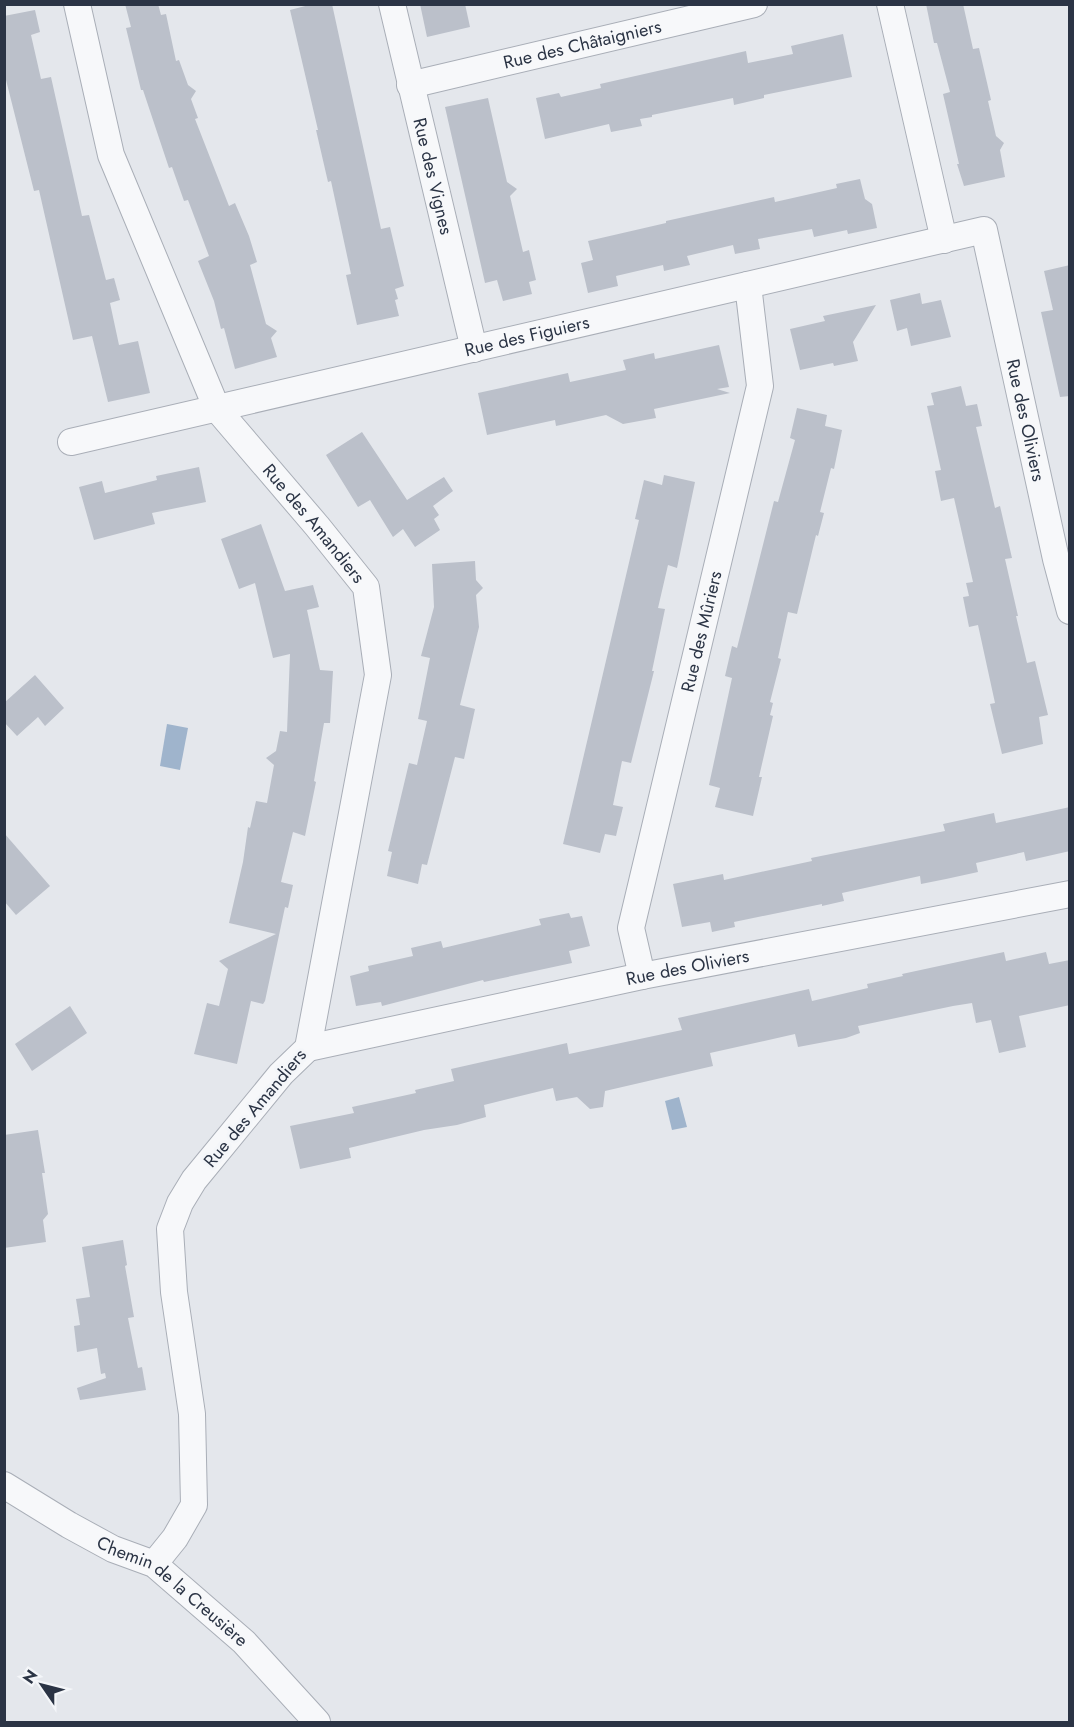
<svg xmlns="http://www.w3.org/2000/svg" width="1074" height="1727" font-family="Jost,sans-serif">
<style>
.water{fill:#9fb4cc}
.building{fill:#bbc0ca}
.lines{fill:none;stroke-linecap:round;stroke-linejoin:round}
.minor-casing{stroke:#a9aeb7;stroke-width:28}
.minor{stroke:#f7f8fa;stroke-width:26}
.labels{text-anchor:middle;stroke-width:6;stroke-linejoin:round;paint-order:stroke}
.street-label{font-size:18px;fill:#2b3445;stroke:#f4f6f9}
</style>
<rect width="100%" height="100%" fill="#e4e7ec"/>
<g class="water">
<path d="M 167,724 L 188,728 L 180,770 L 160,766 Z"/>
<path d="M 679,1097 L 687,1127 L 672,1130 L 665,1101 Z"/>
</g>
<g class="building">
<path d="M 125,4 L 158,4 L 161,15 L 166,14 L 176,61 L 179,60 L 188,85 L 196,91 L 191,99 L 198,118 L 195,119 L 229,206 L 235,203 L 249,236 L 257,262 L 250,265 L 266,324 L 277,331 L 271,338 L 277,357 L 235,369 L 224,328 L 221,329 L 214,301 L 198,261 L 209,256 L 188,200 L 184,201 L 172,167 L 169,168 L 143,90 L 141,90 L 126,28 L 131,27 Z"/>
<path d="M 313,4 L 332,4 L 381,229 L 390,227 L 404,286 L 395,289 L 398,299 L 395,300 L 399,316 L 357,325 L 346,275 L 351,274 L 331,181 L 328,182 L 316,130 L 318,130 L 290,10 Z"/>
<path d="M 420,4 L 465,4 L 470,27 L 427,37 Z"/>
<path d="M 926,4 L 963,4 L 973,49 L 979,48 L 991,100 L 988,101 L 996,136 L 1004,143 L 1000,150 L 1005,177 L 964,186 L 957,164 L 959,164 L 943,94 L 950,92 L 937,43 L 934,43 Z"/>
<path d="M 35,10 L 40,32 L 31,35 L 41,79 L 51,77 L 82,216 L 89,215 L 106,280 L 114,278 L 120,300 L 110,303 L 119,345 L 138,341 L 150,393 L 108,402 L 92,336 L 73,340 L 39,190 L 34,191 L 4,72 L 4,16 Z"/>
<path d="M 843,34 L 852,77 L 764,95 L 764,98 L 734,105 L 733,98 L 652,115 L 652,117 L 640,119 L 642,126 L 611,132 L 609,124 L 545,139 L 536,98 L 559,93 L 561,97 L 601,88 L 600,84 L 746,51 L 748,63 L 793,54 L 791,46 Z"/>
<path d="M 488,98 L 507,182 L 517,189 L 510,196 L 523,252 L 529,250 L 536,280 L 529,282 L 532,294 L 503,301 L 497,280 L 485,283 L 445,107 Z"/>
<path d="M 860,179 L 865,199 L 872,204 L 877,228 L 848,234 L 847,230 L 814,237 L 812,229 L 758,239 L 760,249 L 735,254 L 733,245 L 687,256 L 690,265 L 664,271 L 663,265 L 616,276 L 618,286 L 588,293 L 581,263 L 593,260 L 588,241 L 666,223 L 666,221 L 774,197 L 775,202 L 837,188 L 836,184 Z"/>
<path d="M 1070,265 L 1070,396 L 1060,397 L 1041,312 L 1053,310 L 1044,271 Z"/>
<path d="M 920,293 L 922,304 L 941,300 L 951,337 L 911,346 L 907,328 L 897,331 L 890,300 Z"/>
<path d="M 876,305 L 853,342 L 858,361 L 834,366 L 833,363 L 800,370 L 790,329 L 825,321 L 823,316 Z"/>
<path d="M 719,345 L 729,387 L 717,389 L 730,393 L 654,409 L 656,418 L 623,424 L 606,415 L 556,426 L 555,420 L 487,435 L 478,393 L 568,373 L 570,382 L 626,370 L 623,360 L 654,353 L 655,359 Z"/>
<path d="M 961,386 L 966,406 L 977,404 L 982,426 L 976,427 L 995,508 L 1000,506 L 1012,558 L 1005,559 L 1018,616 L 1016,616 L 1027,663 L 1035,661 L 1048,715 L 1039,717 L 1043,744 L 1002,754 L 990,704 L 995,703 L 978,625 L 969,627 L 963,597 L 969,596 L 966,583 L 973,582 L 954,498 L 941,501 L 935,471 L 941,470 L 927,406 L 934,405 L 931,393 Z"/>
<path d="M 797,408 L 827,415 L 825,426 L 842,430 L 834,469 L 831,468 L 820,512 L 824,513 L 818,536 L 816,535 L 797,614 L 788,612 L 778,658 L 781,659 L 770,702 L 773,703 L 770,715 L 773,716 L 759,777 L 762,777 L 753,816 L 715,807 L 720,788 L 709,785 L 732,678 L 725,676 L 732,646 L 737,648 L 774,501 L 778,502 L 795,440 L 790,438 Z"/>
<path d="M 362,432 L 407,500 L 444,477 L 453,491 L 433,506 L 439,515 L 434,519 L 440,530 L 415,547 L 403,529 L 393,537 L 370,500 L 358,507 L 326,455 Z"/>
<path d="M 199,467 L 206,502 L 152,513 L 155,524 L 94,540 L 79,487 L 102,481 L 105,493 L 157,480 L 156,476 Z"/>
<path d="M 664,475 L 695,482 L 677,568 L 668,565 L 658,608 L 665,609 L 652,671 L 654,671 L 631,763 L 622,761 L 613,805 L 623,807 L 616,836 L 605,834 L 600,853 L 563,844 L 639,520 L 635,519 L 644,480 L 662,485 Z"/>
<path d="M 261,524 L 285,591 L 313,585 L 319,607 L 307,610 L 320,670 L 333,671 L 330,723 L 324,723 L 314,781 L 316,782 L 305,836 L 293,832 L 281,882 L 293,885 L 288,908 L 285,907 L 265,1001 L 263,1004 L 251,1001 L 237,1064 L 194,1054 L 207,1003 L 219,1006 L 228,969 L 219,961 L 276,934 L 229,923 L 243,862 L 248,827 L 250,828 L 256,801 L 267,803 L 274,765 L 266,758 L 276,751 L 280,731 L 287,732 L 290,654 L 273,658 L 255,583 L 239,589 L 221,539 Z"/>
<path d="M 475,561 L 476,580 L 483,588 L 476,595 L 479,627 L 460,705 L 475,709 L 464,759 L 455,757 L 427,865 L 422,864 L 418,884 L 387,876 L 392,852 L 388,851 L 409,763 L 417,765 L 427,721 L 418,719 L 430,658 L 421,656 L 434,607 L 432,564 Z"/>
<path d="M 35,675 L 64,708 L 45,726 L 38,717 L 17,736 L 4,722 L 4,703 Z"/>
<path d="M 1070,807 L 1070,851 L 1026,861 L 1024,852 L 976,863 L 978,872 L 946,879 L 921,884 L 920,876 L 842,893 L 844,901 L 822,906 L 822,904 L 734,922 L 735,927 L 712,932 L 710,922 L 682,927 L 673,884 L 723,874 L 724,880 L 812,861 L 811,858 L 945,831 L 943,824 L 994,813 L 996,823 Z"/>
<path d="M 4,833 L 50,886 L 16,915 L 4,901 Z"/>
<path d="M 569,913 L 571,918 L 582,916 L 590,946 L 569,951 L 572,963 L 484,982 L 483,980 L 382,1006 L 381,1002 L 356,1006 L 350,976 L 369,971 L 368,966 L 413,956 L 411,948 L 441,941 L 443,948 L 541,925 L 539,919 Z"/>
<path d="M 1004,952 L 1006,961 L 1046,952 L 1049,964 L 1070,960 L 1070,1005 L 1019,1016 L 1026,1047 L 999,1053 L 991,1020 L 976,1023 L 972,1003 L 953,1006 L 858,1026 L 860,1033 L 846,1038 L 798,1047 L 795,1034 L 710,1053 L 713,1066 L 605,1091 L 603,1107 L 590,1109 L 577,1097 L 556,1101 L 553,1088 L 484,1105 L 486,1117 L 457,1125 L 424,1130 L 349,1148 L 351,1158 L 300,1169 L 290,1126 L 354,1113 L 352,1107 L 416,1093 L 415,1090 L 454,1081 L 451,1069 L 567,1043 L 569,1054 L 682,1030 L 678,1018 L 809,989 L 812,1001 L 868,988 L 867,984 L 903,976 L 902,974 Z"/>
<path d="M 70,1006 L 87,1033 L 32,1071 L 15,1044 Z"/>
<path d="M 38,1130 L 45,1173 L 42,1173 L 48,1214 L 43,1220 L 46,1242 L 4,1248 L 4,1135 Z"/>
<path d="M 123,1240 L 127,1265 L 125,1266 L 134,1317 L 128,1318 L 138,1368 L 142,1367 L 146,1390 L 80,1400 L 77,1388 L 106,1378 L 105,1373 L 101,1374 L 97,1348 L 77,1352 L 74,1326 L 80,1325 L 76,1299 L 90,1297 L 82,1247 Z"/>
</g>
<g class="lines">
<defs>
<g id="minor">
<path id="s1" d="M 77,4 L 111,155 L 217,409 L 317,526 L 366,587 L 378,675 L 308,1048 L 281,1074 L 194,1180 L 180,1203 L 170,1229 L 174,1292 L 192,1414 L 194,1505 L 175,1538 L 154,1564"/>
<path id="s2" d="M 392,4 L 474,349"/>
<path d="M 890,4 L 944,240"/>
<path id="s3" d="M 410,85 L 754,4"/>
<path id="s4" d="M 71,442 L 984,230 L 1056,559 L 1070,611"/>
<path id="s5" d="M 642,976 L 631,928 L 760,386 L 748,285"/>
<path id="s6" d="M 308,1048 L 642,976 L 1070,894"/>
<path id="s7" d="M 4,1485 L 69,1525 L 113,1549 L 154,1564 L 244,1642 L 317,1722"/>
</g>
</defs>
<use href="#minor" class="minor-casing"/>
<use href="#minor" class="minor"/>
</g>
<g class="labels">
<g class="street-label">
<text dy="6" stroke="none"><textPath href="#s3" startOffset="177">Rue des Châtaigniers</textPath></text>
<text dy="6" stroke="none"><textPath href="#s2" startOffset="177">Rue des Vignes</textPath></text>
<text dy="6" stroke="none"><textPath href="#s4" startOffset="468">Rue des Figuiers</textPath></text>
<text dy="6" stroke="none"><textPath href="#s4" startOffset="1132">Rue des Oliviers</textPath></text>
<text dy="6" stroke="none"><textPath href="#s1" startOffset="580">Rue des Amandiers</textPath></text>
<text dy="6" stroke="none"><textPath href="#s5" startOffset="354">Rue des Mûriers</textPath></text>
<text dy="6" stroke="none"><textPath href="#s6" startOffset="388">Rue des Oliviers</textPath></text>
<text transform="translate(255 1108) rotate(-50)" y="6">Rue des Amandiers</text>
<text dy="6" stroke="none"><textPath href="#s7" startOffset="200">Chemin de la Creusière</textPath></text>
</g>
</g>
<rect width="1074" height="1727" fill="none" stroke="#2b3445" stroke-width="12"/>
<g transform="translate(42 1685) rotate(305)" stroke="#f4f6f9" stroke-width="4.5" paint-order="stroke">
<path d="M0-4.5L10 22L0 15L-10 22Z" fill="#2b3445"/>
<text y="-9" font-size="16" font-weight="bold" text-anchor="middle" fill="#2b3445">N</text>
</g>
</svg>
